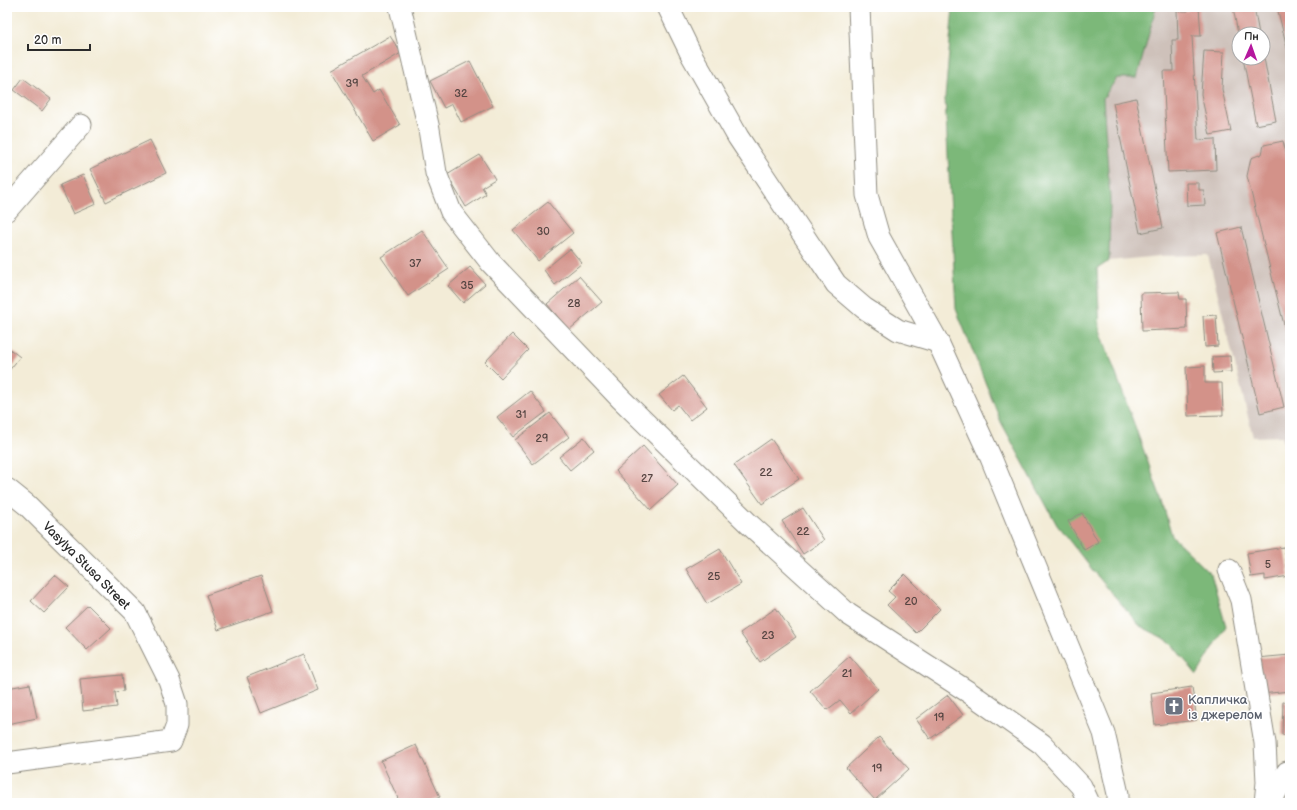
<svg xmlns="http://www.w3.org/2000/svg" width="1297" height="810" font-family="'Balsamiq Sans',sans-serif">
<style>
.industrial{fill:#cec1ba;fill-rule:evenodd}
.forest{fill:#7bb879;stroke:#537252}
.building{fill:#d39289}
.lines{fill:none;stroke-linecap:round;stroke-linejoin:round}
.minor-casing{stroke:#8f8c81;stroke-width:23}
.minor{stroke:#fff;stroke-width:21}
.labels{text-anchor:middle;stroke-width:3;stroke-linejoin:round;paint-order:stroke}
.number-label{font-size:11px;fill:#554542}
.street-label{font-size:13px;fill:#2b2b2b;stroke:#fff}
.worship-label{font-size:13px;fill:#5b616d;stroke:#fff;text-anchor:start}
</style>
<rect width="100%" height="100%" fill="#fff"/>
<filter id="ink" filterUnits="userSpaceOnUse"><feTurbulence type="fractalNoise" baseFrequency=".025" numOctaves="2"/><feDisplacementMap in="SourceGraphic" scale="8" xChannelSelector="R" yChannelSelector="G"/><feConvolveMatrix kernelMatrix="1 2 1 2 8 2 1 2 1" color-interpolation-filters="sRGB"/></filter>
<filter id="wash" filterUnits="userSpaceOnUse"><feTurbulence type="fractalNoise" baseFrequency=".012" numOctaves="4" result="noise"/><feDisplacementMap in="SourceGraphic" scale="16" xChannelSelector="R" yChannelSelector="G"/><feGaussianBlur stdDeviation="0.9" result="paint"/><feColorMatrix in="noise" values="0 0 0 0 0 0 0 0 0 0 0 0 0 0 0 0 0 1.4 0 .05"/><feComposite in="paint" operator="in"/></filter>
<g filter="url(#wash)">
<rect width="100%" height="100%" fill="#f3ecd7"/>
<path class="industrial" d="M 1156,7 L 1290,7 L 1290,480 L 1282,436 L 1253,437 L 1208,255 L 1160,256 L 1109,261 L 1110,199 L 1103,98 L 1117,78 L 1137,78 ZM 1239,34 L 1263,34 L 1263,58 L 1239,58 Z"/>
<path class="forest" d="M 953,7 L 1156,7 L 1137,78 L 1117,78 L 1103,98 L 1110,199 L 1109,261 L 1097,269 L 1100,330 L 1162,501 L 1172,536 L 1211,574 L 1226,626 L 1197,675 L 1169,641 L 1140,626 L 1094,572 L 1057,525 L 1001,422 L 956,309 L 945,98 Z"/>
<g id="blocks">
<g class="building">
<path d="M 1188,7 L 1199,7 L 1201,36 L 1192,36 L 1198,140 L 1215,139 L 1216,170 L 1168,172 L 1163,71 L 1173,71 L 1172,40 L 1178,40 L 1177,11 L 1188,11 Z"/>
<path d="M 1233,7 L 1254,7 L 1259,34 L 1238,34 Z"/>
<path d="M 1277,7 L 1290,7 L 1290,56 L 1289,56 Z"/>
<path d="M 390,36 L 401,53 L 362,76 L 373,94 L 379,90 L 400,125 L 373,141 L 331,70 Z"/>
<path d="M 1204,51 L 1224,52 L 1222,89 L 1231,131 L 1210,135 L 1201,94 Z"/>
<path d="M 1243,58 L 1264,58 L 1276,121 L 1256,125 Z"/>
<path d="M 470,61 L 493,106 L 461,122 L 452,104 L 444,108 L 430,81 Z"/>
<path d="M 23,78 L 51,99 L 42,111 L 14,90 Z"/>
<path d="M 1136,98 L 1163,228 L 1140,233 L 1113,103 Z"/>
<path d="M 150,140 L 166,173 L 106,202 L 90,169 Z"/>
<path d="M 1283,141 L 1290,169 L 1289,345 L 1247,176 L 1251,158 L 1262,154 L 1264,145 Z"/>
<path d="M 480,155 L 495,179 L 482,187 L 486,194 L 466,207 L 447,175 Z"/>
<path d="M 83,175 L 96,204 L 73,214 L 60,185 Z"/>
<path d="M 1186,183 L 1199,183 L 1199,190 L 1204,190 L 1205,205 L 1187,206 Z"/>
<path d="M 548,202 L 573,233 L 538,261 L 513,230 Z"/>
<path d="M 1241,227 L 1284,407 L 1260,413 L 1217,233 Z"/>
<path d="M 422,230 L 449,269 L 408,296 L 381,257 Z"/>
<path d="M 570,249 L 582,263 L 555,285 L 544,270 Z"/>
<path d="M 470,267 L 485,284 L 463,303 L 448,286 Z"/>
<path d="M 579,276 L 602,302 L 569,330 L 547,304 Z"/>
<path d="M 1179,292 L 1180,299 L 1186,299 L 1187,329 L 1142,331 L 1141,293 Z"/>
<path d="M 1216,315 L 1218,346 L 1205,347 L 1203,316 Z"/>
<path d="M 512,334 L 528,350 L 501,378 L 485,362 Z"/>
<path d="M 7,347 L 20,357 L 7,373 Z"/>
<path d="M 1230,356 L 1231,372 L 1213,373 L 1212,357 Z"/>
<path d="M 1205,366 L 1205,383 L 1222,383 L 1223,415 L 1188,416 L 1186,367 Z"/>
<path d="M 683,376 L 707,407 L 690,420 L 678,405 L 672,410 L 659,395 Z"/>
<path d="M 530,391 L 546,412 L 513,437 L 497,417 Z"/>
<path d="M 550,413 L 569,437 L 533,464 L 515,440 Z"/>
<path d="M 584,437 L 594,450 L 570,470 L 559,457 Z"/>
<path d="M 771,439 L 799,479 L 762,504 L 734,465 Z"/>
<path d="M 643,446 L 678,485 L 651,510 L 616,471 Z"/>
<path d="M 803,508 L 824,540 L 803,554 L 782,521 Z"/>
<path d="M 1082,513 L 1098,542 L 1084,550 L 1068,521 Z"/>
<path d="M 1284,547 L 1289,576 L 1265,580 L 1265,575 L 1251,577 L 1247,553 Z"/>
<path d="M 720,549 L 741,584 L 707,604 L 686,569 Z"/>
<path d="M 905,574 L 940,609 L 916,633 L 887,605 L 895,597 L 888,591 Z"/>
<path d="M 55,575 L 69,587 L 44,613 L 31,601 Z"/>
<path d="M 261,576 L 273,611 L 218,630 L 206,595 Z"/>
<path d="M 88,605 L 111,628 L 87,650 L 65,627 Z"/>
<path d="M 776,608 L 796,637 L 760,662 L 740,633 Z"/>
<path d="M 304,654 L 318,690 L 261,713 L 247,677 Z"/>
<path d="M 1290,655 L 1290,691 L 1261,694 L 1257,658 Z"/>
<path d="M 850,656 L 878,689 L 851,713 L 840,700 L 827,710 L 810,691 Z"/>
<path d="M 122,675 L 124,691 L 115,692 L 117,707 L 83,711 L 80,679 Z"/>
<path d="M 30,684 L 37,718 L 7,724 L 7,688 Z"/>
<path d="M 1192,687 L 1197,720 L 1155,725 L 1151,693 Z"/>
<path d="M 948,695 L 963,715 L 930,739 L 916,719 Z"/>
<path d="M 1283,702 L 1290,702 L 1290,736 L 1282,735 Z"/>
<path d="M 879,737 L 909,769 L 875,800 L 846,768 Z"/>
<path d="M 416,745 L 440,797 L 427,803 L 400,803 L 381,761 Z"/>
</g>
</g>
</g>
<g filter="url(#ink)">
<use href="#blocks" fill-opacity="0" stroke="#8f8c81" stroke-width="1"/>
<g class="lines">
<defs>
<g id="minor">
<path d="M 400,7 L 429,129 L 436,173 L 451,212 L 491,263 L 621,399 L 749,524 L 848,614 L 970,693 L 1042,744 L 1081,786 L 1089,803"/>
<path d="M 668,7 L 691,54 L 738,137 L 836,284 L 864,308 L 898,330 L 938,342"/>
<path d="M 859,7 L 867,195 L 879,237 L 938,342 L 991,458 L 1104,733 L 1118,794 L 1118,803"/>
<path d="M 7,210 L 81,125"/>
<path d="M 7,489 L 27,505 L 135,612 L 169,680 L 177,704 L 177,725 L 171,741 L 7,763"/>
<path d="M 1229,570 L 1241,600 L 1265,743 L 1267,782 L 1265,803"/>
<path d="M 1270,803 L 1287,772"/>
</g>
</defs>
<use href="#minor" class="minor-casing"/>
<use href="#minor" class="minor"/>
</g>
</g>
<defs>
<symbol id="church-square" viewBox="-11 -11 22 22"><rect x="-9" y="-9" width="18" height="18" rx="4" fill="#6b7280" stroke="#fff"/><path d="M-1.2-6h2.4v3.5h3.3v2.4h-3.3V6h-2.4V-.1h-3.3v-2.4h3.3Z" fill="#fff"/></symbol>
</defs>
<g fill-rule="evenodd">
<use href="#church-square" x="1163" y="695" width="22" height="22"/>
</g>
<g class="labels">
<g class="number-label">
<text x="352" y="87">39</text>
<text x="461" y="97">32</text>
<text x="543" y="235">30</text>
<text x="415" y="267">37</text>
<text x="467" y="289">35</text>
<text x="574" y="307">28</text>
<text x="521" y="418">31</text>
<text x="542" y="442">29</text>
<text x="766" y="476">22</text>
<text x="647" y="482">27</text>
<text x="803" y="535">22</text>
<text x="1268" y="568">5</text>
<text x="714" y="580">25</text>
<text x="911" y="605">20</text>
<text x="768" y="639">23</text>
<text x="847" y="677">21</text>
<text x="939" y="721">19</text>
<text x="877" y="772">19</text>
</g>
<g class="street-label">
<text transform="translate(87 565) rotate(45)" y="5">Vasylya Stusa Street</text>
</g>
<g class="worship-label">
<text x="1188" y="704">Капличка<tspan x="1188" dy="15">із джерелом</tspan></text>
</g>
</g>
<rect width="1297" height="810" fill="none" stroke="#fff" stroke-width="24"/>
<g transform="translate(1251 46) rotate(2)"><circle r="19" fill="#ffffff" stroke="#aaaaaa"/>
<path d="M0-3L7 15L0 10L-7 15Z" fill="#b5179e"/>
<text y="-6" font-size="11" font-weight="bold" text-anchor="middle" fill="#2b2b2b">Пн</text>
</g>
<path d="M28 44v6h62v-6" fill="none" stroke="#2b2b2b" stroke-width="2"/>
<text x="34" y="44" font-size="12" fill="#2b2b2b" stroke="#ffffff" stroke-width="3" paint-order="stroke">20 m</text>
</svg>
